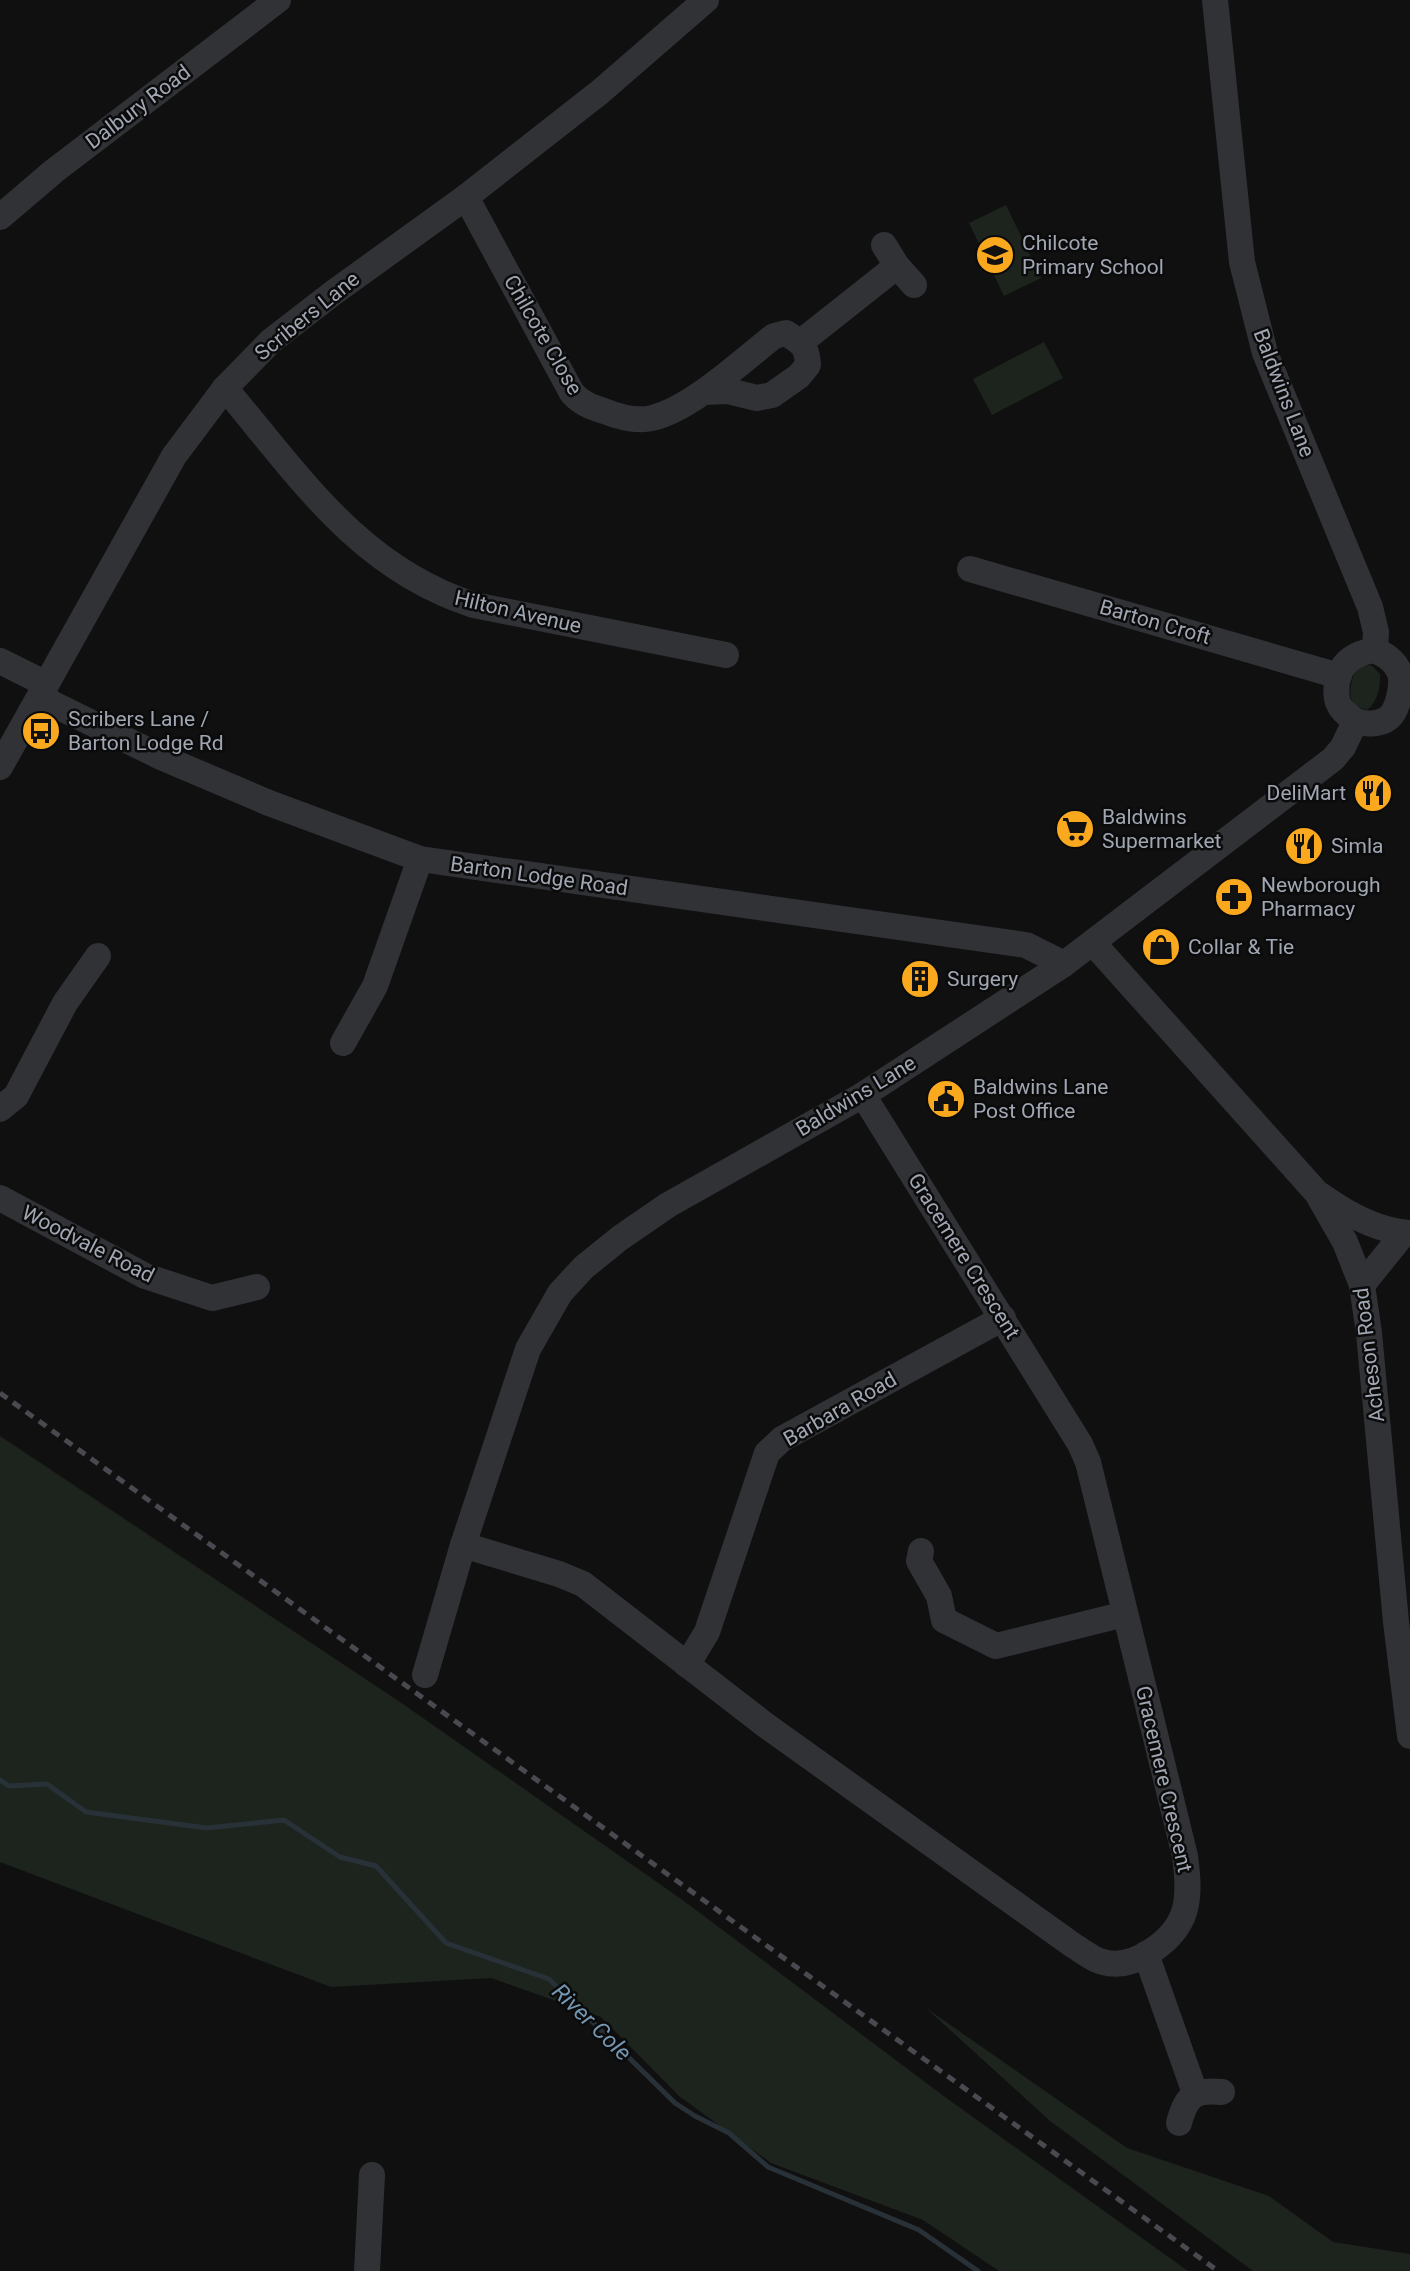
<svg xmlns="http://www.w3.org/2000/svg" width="1410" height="2271" font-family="Roboto,sans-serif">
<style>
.green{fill:#1c241d}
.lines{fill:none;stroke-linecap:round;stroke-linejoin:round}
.stream{stroke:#283137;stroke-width:5}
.minor{stroke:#313236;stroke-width:26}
.rail{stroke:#484a50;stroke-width:5;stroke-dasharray:9 7;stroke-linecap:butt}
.labels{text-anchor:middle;stroke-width:5;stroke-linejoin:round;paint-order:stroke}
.street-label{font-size:21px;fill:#a0a7b3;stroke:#0b0b0c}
.poi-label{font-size:21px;fill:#a0a7b3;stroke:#0b0b0c;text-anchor:start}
.water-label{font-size:23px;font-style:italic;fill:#7496b1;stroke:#0b0b0c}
</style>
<rect width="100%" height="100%" fill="#101011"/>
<g class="green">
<path d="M 1006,205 L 1041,278 L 1004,296 L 969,223 Z"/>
<path d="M 1044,342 L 1063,378 L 992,415 L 973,379 Z"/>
<path d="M 1371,665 L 1380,674 C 1381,686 1377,703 1367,710 L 1354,706 C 1347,694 1351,678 1358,667 Z"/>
<path d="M 0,1436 L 403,1704 L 684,1901 L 945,2097 L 1188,2271 L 999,2271 L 923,2220 L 771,2163 L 679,2096 L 601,2017 L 491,1978 L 331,1987 L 0,1862 Z"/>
<path d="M 926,2008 L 1127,2148 L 1269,2196 L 1333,2242 L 1410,2254 L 1410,2271 L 1253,2271 L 1050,2121 Z"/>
</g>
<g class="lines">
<path class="stream" d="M 0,1780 L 9,1786 L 47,1784 L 86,1812 L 207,1828 L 284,1820 L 340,1857 L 376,1866 L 446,1943 L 549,1979 L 675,2103 L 695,2116 L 729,2133 L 768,2167 L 919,2230 L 978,2271"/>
<g class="minor">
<path d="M 1215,0 L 1242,262 L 1265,353 L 1370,607 L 1376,632 L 1375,650"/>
<path d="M 466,197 L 572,393 C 581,403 591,407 604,411 C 619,417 636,422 652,418 C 691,409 742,361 774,336 L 786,333 C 802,343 807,346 808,365 L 799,376 L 772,395 L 757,398 L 728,391 L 703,392"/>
<path d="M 0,217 L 54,171 L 278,0"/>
<path d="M 884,245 L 897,266 L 914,285"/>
<path d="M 801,342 L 897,266"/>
<path d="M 225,388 C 299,476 359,568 474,605 L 726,655"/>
<path d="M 970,569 L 1339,676"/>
<path d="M 1375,650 C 1385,655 1394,660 1399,671 C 1404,681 1399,703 1393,713 C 1384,726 1360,727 1349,716 C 1344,712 1338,706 1337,699 C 1333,670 1348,654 1375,650 Z"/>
<path d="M 0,661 L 46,684"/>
<path d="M 41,695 L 53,704 L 161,757 L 269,803 L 420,859 L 1026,945 L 1064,964"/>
<path d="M 0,767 L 174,456 L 225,388 L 271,341 L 333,293 L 466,197 L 600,92 L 706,0"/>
<path d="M 1093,943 L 1317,1193 L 1345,1242 L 1362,1285 L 1369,1333 L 1396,1622 L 1410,1736"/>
<path d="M 343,1043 L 375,986 L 420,859"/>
<path d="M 0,1109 L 16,1096 L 65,1003 L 98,956"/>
<path d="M 1322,1196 C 1347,1214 1378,1231 1410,1233"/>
<path d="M 0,1198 L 145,1276 L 212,1298 L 257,1287"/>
<path d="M 1362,1285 L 1404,1233"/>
<path d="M 463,1545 L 559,1574 L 583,1584 L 764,1724 L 1074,1946 C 1083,1951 1093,1960 1103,1962 C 1120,1967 1136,1961 1150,1952 C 1189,1927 1191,1900 1185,1856 L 1088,1462 L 1080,1444 L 863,1095"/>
<path d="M 921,1551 L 919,1561 L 939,1596 L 944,1620 L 996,1646 L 1125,1614"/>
<path d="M 687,1665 L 707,1632 L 767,1453 L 782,1439 L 1003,1318"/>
<path d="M 425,1675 L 463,1545 L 528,1349 L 560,1293 L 584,1267 L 620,1238 L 668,1205 L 863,1095 L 1064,964 L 1333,759 L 1343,747 L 1355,722"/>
<path d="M 1146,1954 L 1195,2093"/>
<path d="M 1179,2123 C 1186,2096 1194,2089 1222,2092"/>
<path d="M 367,2271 L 372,2175"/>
</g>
<path class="rail" d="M 0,1393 L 1218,2271"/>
</g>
<defs>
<symbol id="school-disc" viewBox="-11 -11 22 22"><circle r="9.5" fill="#faa91f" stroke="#0b0b0c"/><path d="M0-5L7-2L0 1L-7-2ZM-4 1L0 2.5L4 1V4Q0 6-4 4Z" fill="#111"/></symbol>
<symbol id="bus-disc" viewBox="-11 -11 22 22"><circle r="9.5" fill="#faa91f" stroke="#0b0b0c"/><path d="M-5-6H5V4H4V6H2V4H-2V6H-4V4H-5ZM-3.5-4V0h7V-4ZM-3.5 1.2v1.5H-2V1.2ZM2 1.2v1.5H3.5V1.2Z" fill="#111"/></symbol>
<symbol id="restaurant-disc" viewBox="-11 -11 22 22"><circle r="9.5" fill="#faa91f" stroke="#0b0b0c"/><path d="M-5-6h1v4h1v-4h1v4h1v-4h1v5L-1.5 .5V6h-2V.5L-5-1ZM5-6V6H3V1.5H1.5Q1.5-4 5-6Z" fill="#111"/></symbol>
<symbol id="supermarket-disc" viewBox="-11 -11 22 22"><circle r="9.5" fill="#faa91f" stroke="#0b0b0c"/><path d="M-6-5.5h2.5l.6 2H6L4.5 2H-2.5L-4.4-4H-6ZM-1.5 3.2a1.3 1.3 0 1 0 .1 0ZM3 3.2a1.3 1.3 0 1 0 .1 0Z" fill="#111"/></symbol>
<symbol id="pharmacy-disc" viewBox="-11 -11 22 22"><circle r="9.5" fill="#faa91f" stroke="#0b0b0c"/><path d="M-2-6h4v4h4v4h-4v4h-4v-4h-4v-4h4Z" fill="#111"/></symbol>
<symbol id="shop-disc" viewBox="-11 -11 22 22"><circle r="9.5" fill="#faa91f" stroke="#0b0b0c"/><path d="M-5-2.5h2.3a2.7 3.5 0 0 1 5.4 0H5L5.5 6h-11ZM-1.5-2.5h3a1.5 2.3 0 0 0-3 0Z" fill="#111"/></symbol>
<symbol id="building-disc" viewBox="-11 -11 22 22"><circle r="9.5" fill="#faa91f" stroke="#0b0b0c"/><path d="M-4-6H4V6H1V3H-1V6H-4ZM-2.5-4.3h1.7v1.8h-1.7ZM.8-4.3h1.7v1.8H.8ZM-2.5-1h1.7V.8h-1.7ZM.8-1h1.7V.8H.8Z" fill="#111"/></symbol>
<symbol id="civic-disc" viewBox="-11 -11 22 22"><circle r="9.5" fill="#faa91f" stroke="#0b0b0c"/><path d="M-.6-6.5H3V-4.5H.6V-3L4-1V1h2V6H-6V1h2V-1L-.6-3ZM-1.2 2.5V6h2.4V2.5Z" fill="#111"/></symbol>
</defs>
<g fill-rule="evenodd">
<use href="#school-disc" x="973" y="233" width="44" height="44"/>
<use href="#bus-disc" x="19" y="709" width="44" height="44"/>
<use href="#restaurant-disc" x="1351" y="771" width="44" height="44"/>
<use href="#supermarket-disc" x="1053" y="807" width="44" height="44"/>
<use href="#restaurant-disc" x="1282" y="824" width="44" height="44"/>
<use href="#pharmacy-disc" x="1212" y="875" width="44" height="44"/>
<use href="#shop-disc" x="1139" y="925" width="44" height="44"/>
<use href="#building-disc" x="898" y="957" width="44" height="44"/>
<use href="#civic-disc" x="924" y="1077" width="44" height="44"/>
</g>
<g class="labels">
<g class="street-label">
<text transform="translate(138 107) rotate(-37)" y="7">Dalbury Road</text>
<text transform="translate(307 316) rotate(-39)" y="7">Scribers Lane</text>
<text transform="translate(543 335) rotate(60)" y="7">Chilcote Close</text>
<text transform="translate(1284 393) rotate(69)" y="7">Baldwins Lane</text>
<text transform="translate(518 612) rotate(13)" y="7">Hilton Avenue</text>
<text transform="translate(1155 622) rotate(16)" y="7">Barton Croft</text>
<text transform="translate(539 876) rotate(8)" y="7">Barton Lodge Road</text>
<text transform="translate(856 1096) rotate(-31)" y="7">Baldwins Lane</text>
<text transform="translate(88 1244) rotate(27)" y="7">Woodvale Road</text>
<text transform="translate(964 1256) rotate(58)" y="7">Gracemere Crescent</text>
<text transform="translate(1369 1355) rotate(-97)" y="7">Acheson Road</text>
<text transform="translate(840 1409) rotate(-30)" y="7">Barbara Road</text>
<text transform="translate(1164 1779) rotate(77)" y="7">Gracemere Crescent</text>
</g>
<g class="poi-label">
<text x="1022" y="250">Chilcote<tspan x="1022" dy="24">Primary School</tspan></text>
<text x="68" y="726">Scribers Lane /<tspan x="68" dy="24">Barton Lodge Rd</tspan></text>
<text x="1346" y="800" text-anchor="end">DeliMart</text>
<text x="1102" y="824">Baldwins<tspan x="1102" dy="24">Supermarket</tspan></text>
<text x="1331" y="853">Simla</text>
<text x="1261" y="892">Newborough<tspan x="1261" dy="24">Pharmacy</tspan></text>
<text x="1188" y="954">Collar &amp; Tie</text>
<text x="947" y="986">Surgery</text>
<text x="973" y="1094">Baldwins Lane<tspan x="973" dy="24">Post Office</tspan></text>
</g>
<g class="water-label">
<text transform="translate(592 2022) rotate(44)" y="8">River Cole</text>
</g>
</g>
</svg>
